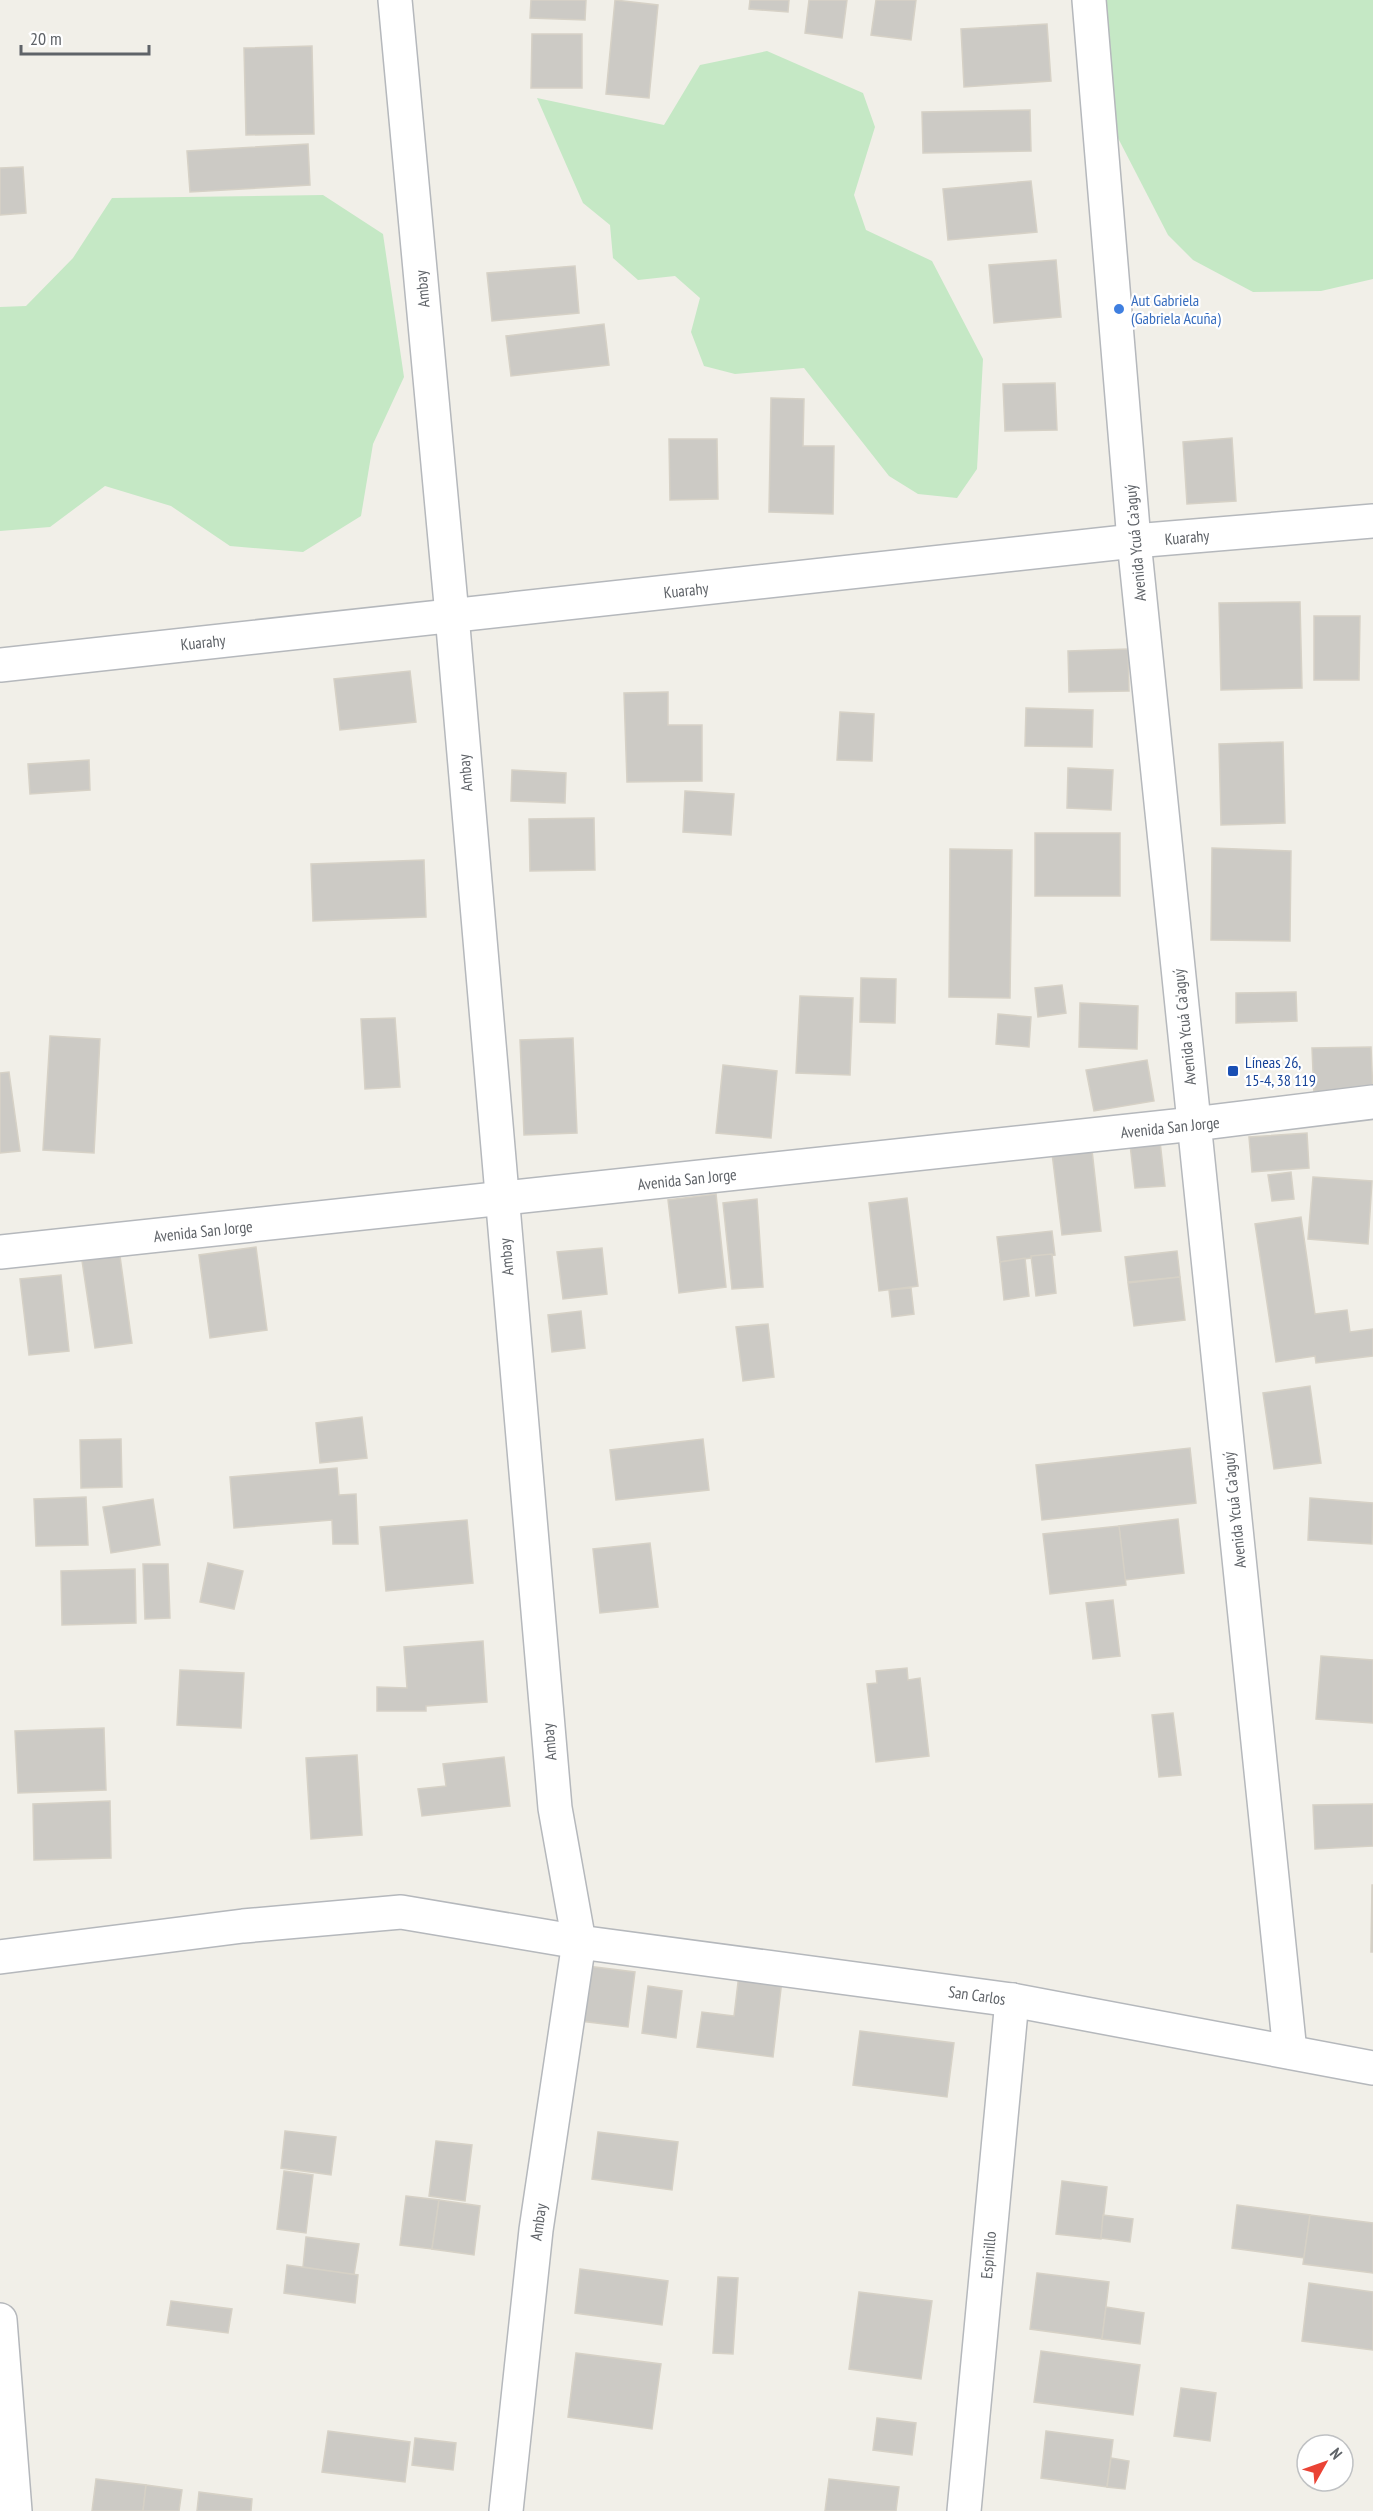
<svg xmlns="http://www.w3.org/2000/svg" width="1373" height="2511" font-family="'PT Sans Narrow',sans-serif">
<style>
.green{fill:#c5e8c5}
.building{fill:#cccac5;stroke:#d6d1c6;stroke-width:1.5}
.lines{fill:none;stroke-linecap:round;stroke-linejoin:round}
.minor-casing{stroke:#b5b8bc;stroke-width:36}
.minor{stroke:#fff;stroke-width:33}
.shop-dot{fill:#3f7fe0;stroke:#fff;stroke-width:2}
.transit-dot{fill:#1a4fb4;stroke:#fff;stroke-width:2}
.labels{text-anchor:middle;stroke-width:4.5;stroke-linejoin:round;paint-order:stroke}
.street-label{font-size:16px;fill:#5f6368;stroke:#fff}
.shop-label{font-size:16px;fill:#366cbe;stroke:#fff;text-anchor:start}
.transit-label{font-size:16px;fill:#164399;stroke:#fff;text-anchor:start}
</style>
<rect width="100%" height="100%" fill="#f1efe8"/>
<g class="green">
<path d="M 1100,0 L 1373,0 L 1373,279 L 1321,291 L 1253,292 L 1193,260 L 1168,235 L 1118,138 L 1103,71 Z"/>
<path d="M 767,51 L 863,93 L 875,127 L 854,195 L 866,230 L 932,261 L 983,359 L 977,469 L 957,498 L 918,494 L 889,476 L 804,368 L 735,374 L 704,366 L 691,332 L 700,298 L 675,276 L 638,280 L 613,258 L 610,225 L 583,203 L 537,98 L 664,125 L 700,65 Z"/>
<path d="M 323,195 L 383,234 L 404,377 L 373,444 L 361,516 L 303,552 L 230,546 L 171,506 L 105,486 L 50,527 L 0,531 L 0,307 L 26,306 L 73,258 L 112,198 Z"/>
</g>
<g class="building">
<path d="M 531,0 L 586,0 L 585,20 L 530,18 Z"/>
<path d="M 615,0 L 658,5 L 649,98 L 606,94 Z"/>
<path d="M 750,0 L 789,0 L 788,12 L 749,9 Z"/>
<path d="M 809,0 L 847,0 L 842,38 L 805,33 Z"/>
<path d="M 876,0 L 916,0 L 911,40 L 871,35 Z"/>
<path d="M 1047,24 L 1051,81 L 964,87 L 961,29 Z"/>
<path d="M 532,34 L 582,34 L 582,88 L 531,88 Z"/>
<path d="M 312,46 L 314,134 L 246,135 L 244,48 Z"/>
<path d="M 1030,110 L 1031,151 L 923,153 L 922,112 Z"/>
<path d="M 308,144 L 310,185 L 190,192 L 187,151 Z"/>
<path d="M 23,167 L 26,213 L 0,215 L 0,168 Z"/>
<path d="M 1031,181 L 1037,232 L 948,240 L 943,189 Z"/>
<path d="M 1056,260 L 1061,317 L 994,323 L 989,265 Z"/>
<path d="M 575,266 L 579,313 L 492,321 L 487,273 Z"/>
<path d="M 604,324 L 609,365 L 511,376 L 506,336 Z"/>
<path d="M 1055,383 L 1057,430 L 1005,431 L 1003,384 Z"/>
<path d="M 771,398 L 804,399 L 803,446 L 834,446 L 833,514 L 769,512 Z"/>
<path d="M 1232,438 L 1236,501 L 1187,504 L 1183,442 Z"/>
<path d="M 669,439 L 717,439 L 718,499 L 670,500 Z"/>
<path d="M 1300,602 L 1302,688 L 1221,690 L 1219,603 Z"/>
<path d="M 1314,616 L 1360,616 L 1359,680 L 1314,680 Z"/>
<path d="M 1128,649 L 1129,691 L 1069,692 L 1068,651 Z"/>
<path d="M 410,671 L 416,722 L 340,730 L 334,679 Z"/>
<path d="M 668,692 L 668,725 L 702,725 L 702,781 L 627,782 L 624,693 Z"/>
<path d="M 1026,708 L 1093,710 L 1092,747 L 1025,746 Z"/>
<path d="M 840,712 L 874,714 L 872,761 L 837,760 Z"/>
<path d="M 1283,742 L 1285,823 L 1221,825 L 1219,744 Z"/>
<path d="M 89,760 L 90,790 L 30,794 L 28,764 Z"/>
<path d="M 1068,768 L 1113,770 L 1111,810 L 1067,808 Z"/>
<path d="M 512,770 L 566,773 L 565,803 L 511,801 Z"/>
<path d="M 685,791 L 734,794 L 731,835 L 683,832 Z"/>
<path d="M 594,818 L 595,870 L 530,871 L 529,819 Z"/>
<rect x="1035" y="833" width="85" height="63"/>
<path d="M 1212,848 L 1291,851 L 1290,941 L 1211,940 Z"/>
<path d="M 950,849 L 1012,850 L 1010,998 L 949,997 Z"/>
<path d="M 424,860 L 426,917 L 313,921 L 311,864 Z"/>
<path d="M 861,978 L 896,979 L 895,1023 L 860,1022 Z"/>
<path d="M 1062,985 L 1066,1013 L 1038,1017 L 1035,988 Z"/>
<path d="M 1296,992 L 1297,1021 L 1236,1023 L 1236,993 Z"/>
<path d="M 800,996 L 853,998 L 850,1075 L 796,1073 Z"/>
<path d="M 1080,1003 L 1138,1006 L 1137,1049 L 1079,1047 Z"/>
<path d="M 998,1014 L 1031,1017 L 1029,1047 L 996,1044 Z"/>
<path d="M 395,1018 L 400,1087 L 365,1089 L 361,1019 Z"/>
<path d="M 50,1036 L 100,1039 L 94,1153 L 43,1150 Z"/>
<path d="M 573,1038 L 577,1133 L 524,1135 L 520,1040 Z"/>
<path d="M 1371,1047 L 1373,1094 L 1314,1096 L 1312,1048 Z"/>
<path d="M 1147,1060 L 1154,1101 L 1094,1111 L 1086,1070 Z"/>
<path d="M 723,1065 L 777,1071 L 771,1138 L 716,1133 Z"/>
<path d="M 9,1072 L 20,1151 L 0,1153 L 0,1073 Z"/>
<path d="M 1159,1132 L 1165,1186 L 1135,1188 L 1129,1136 Z"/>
<path d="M 1307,1133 L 1309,1168 L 1252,1172 L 1249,1137 Z"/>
<path d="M 1091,1141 L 1101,1231 L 1062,1235 L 1051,1145 Z"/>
<path d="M 1291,1172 L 1294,1199 L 1272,1201 L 1268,1175 Z"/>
<path d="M 1313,1177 L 1372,1181 L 1368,1244 L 1308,1239 Z"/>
<path d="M 716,1194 L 726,1287 L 679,1293 L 668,1200 Z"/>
<path d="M 907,1198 L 918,1286 L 879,1291 L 869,1203 Z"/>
<path d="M 757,1199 L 763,1287 L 732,1289 L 723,1203 Z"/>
<path d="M 1301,1217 L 1315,1314 L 1347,1310 L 1350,1332 L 1373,1329 L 1373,1356 L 1316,1363 L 1315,1356 L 1276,1362 L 1255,1224 Z"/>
<path d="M 1052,1231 L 1055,1255 L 1000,1262 L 997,1237 Z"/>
<path d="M 256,1247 L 267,1330 L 210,1338 L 199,1255 Z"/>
<path d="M 602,1248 L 607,1294 L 563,1299 L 557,1252 Z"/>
<path d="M 119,1249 L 132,1343 L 95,1348 L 81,1254 Z"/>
<path d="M 1177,1251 L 1180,1277 L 1128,1282 L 1125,1257 Z"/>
<path d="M 1052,1254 L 1056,1293 L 1036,1296 L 1031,1256 Z"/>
<path d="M 1025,1258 L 1029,1296 L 1004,1300 L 1000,1262 Z"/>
<path d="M 61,1275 L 69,1351 L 29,1355 L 20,1279 Z"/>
<path d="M 1180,1277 L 1185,1320 L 1134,1326 L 1128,1283 Z"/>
<path d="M 911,1288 L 914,1314 L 892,1317 L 889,1290 Z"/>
<path d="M 581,1311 L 585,1348 L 552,1352 L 548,1315 Z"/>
<path d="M 768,1324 L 774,1377 L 743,1381 L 736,1327 Z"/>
<path d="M 1310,1386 L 1321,1463 L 1274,1469 L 1263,1393 Z"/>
<path d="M 362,1417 L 367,1458 L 320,1463 L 316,1423 Z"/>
<path d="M 121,1439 L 122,1487 L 81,1488 L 80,1440 Z"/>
<path d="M 703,1439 L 709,1490 L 616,1500 L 610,1450 Z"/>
<path d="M 1190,1448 L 1196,1503 L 1042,1520 L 1036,1465 Z"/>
<path d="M 337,1468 L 339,1495 L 356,1494 L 358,1544 L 333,1544 L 332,1520 L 234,1528 L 230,1477 Z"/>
<path d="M 86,1497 L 88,1545 L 36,1546 L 34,1499 Z"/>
<path d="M 1310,1498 L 1373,1503 L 1372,1544 L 1308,1540 Z"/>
<path d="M 153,1499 L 160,1545 L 111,1553 L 103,1507 Z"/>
<path d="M 1178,1519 L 1184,1573 L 1125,1580 L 1119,1526 Z"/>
<path d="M 467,1520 L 473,1583 L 386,1591 L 380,1527 Z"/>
<path d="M 1119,1526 L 1126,1585 L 1050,1594 L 1043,1534 Z"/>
<path d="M 650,1543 L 658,1607 L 600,1613 L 593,1549 Z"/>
<path d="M 208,1563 L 243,1571 L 234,1609 L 200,1602 Z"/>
<path d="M 143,1564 L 168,1564 L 170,1618 L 145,1619 Z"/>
<path d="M 135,1569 L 136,1623 L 62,1625 L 61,1571 Z"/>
<path d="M 1113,1600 L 1120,1656 L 1093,1659 L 1086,1603 Z"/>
<path d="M 483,1641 L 487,1702 L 426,1706 L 426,1711 L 377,1711 L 377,1687 L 407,1688 L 404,1647 Z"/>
<path d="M 1321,1656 L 1373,1660 L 1373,1723 L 1316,1719 Z"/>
<path d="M 907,1668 L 908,1680 L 920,1678 L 929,1756 L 876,1762 L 867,1684 L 877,1683 L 876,1671 Z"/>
<path d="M 180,1670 L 244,1673 L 241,1728 L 177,1725 Z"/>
<path d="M 1173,1713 L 1181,1775 L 1159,1777 L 1152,1715 Z"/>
<path d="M 104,1728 L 106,1790 L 18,1793 L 15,1731 Z"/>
<path d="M 357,1755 L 362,1835 L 311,1839 L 306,1758 Z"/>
<path d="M 504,1757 L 510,1806 L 422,1816 L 418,1789 L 446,1786 L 443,1764 Z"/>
<path d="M 110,1801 L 111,1858 L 34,1860 L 33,1804 Z"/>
<path d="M 1373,1804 L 1373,1846 L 1315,1849 L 1313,1805 Z"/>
<path d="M 1372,1885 L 1373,1885 L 1373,1952 L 1371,1952 Z"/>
<path d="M 579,1965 L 635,1972 L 628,2027 L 572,2020 Z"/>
<path d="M 739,1974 L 782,1980 L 773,2057 L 697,2047 L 702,2012 L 734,2016 Z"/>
<path d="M 648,1986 L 682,1991 L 676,2038 L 642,2033 Z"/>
<path d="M 860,2031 L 954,2043 L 947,2097 L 853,2085 Z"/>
<path d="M 285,2131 L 336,2137 L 331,2175 L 281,2168 Z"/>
<path d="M 598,2132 L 678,2142 L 672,2190 L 592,2179 Z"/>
<path d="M 436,2141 L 472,2145 L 465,2201 L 429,2196 Z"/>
<path d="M 284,2171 L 313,2175 L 306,2233 L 277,2229 Z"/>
<path d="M 1062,2181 L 1107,2187 L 1101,2239 L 1056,2234 Z"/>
<path d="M 406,2196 L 439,2200 L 432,2249 L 400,2245 Z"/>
<path d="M 439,2200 L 480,2206 L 474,2255 L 432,2249 Z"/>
<path d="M 1237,2205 L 1310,2215 L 1304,2258 L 1232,2248 Z"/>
<path d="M 1103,2215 L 1133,2219 L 1130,2242 L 1101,2238 Z"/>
<path d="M 1310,2215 L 1373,2223 L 1373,2273 L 1303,2264 Z"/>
<path d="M 306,2237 L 359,2244 L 354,2275 L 303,2267 Z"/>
<path d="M 287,2265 L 358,2275 L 355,2303 L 284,2293 Z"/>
<path d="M 580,2269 L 668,2281 L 662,2325 L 575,2313 Z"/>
<path d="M 1037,2273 L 1109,2282 L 1102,2339 L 1030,2329 Z"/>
<path d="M 718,2277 L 738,2278 L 733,2354 L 713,2353 Z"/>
<path d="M 1309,2283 L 1373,2292 L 1373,2350 L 1302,2341 Z"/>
<path d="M 859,2292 L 932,2301 L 921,2379 L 849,2369 Z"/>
<path d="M 171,2301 L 232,2309 L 228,2333 L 167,2325 Z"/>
<path d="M 1106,2307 L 1144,2313 L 1140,2344 L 1102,2339 Z"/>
<path d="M 1041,2351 L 1140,2365 L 1133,2415 L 1034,2402 Z"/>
<path d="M 576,2353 L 661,2364 L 652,2429 L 568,2417 Z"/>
<path d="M 1181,2388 L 1216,2393 L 1210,2441 L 1174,2436 Z"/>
<path d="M 877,2418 L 916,2423 L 912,2455 L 873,2450 Z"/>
<path d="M 328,2431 L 410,2442 L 405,2482 L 322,2472 Z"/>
<path d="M 1046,2431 L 1113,2440 L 1107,2487 L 1041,2478 Z"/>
<path d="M 415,2438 L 456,2443 L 453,2470 L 412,2465 Z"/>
<path d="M 1111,2458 L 1129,2461 L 1125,2489 L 1107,2487 Z"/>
<path d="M 96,2479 L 146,2485 L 143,2511 L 92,2511 Z"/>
<path d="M 829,2479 L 899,2487 L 896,2511 L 825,2511 Z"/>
<path d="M 146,2485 L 182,2490 L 179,2511 L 143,2511 Z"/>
<path d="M 199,2492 L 252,2499 L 251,2511 L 197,2511 Z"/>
</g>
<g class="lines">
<defs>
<g id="minor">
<path d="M 395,0 L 452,615 L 555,1808 L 579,1942 L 536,2230 L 506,2511"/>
<path d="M 1089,0 L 1134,541 L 1290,2052"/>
<path d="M 0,665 L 1134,541 L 1373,521"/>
<path d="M 0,1252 L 1194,1124 L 1373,1102"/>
<path d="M 0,1957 L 243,1926 L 401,1912 L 579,1942 L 1012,2000 L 1373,2068"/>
<path d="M 0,2320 L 15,2511"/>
<path d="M 964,2511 L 1012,2000"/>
</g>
</defs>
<use href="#minor" class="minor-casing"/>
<use href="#minor" class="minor"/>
</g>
<circle class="shop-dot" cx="1119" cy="309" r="6"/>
<rect class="transit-dot" x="1227" y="1065" width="12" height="12" rx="3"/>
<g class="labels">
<g class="street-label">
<text transform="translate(422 289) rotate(-95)" y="6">Ambay</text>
<text transform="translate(1187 537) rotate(-5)" y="6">Kuarahy</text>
<text transform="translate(1135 543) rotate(-95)" y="6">Avenida Ycuá Ca'aguý</text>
<text transform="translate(686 590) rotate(-6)" y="6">Kuarahy</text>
<text transform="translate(203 642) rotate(-6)" y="6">Kuarahy</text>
<text transform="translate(465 773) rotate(-95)" y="6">Ambay</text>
<text transform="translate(1184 1027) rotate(-96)" y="6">Avenida Ycuá Ca'aguý</text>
<text transform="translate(1170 1127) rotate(-6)" y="6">Avenida San Jorge</text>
<text transform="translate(687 1179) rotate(-6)" y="6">Avenida San Jorge</text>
<text transform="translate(203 1231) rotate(-6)" y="6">Avenida San Jorge</text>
<text transform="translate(506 1257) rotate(-95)" y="6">Ambay</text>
<text transform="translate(1234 1510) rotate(-96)" y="6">Avenida Ycuá Ca'aguý</text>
<text transform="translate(549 1742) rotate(-95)" y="6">Ambay</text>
<text transform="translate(977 1995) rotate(8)" y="6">San Carlos</text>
<text transform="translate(538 2222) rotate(-82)" y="6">Ambay</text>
<text transform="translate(988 2255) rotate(-85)" y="6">Espinillo</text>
</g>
<g class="shop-label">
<text x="1131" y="306">Aut Gabriela<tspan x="1131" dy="18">(Gabriela Acuña)</tspan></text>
</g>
<g class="transit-label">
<text x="1245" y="1068">Líneas 26,<tspan x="1245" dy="18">15-4, 38 119</tspan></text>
</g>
</g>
<g transform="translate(1325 2463) rotate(50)"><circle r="28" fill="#ffffff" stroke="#bfc1c3" stroke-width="1.5"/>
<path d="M0-4.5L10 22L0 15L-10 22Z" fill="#ea4335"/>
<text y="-9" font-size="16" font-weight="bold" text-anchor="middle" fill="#5f6368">N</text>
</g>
<path d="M21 45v9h128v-9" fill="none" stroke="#5f6368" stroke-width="3"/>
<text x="30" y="45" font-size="18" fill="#5f6368" stroke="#ffffff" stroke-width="4.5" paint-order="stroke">20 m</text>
</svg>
